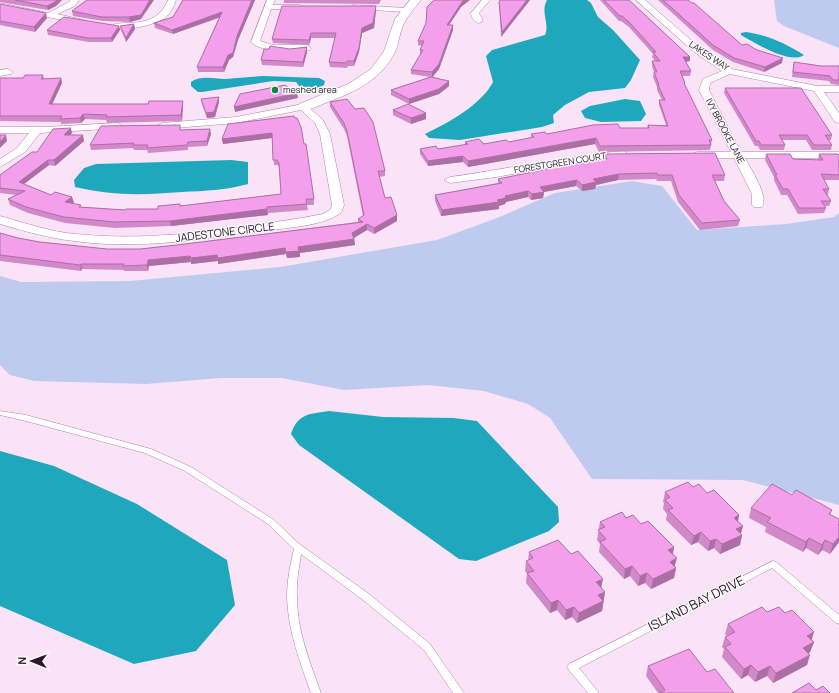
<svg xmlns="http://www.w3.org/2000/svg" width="839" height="693" font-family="Manrope,sans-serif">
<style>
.green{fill:#bfcbee}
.water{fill:#1fa8bd}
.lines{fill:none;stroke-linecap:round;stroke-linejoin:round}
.service-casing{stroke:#b781b1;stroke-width:1}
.minor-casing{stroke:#b781b1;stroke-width:1}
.tertiary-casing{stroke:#b781b1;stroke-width:1}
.service{fill:#fff;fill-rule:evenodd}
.minor{fill:#fff;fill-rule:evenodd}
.tertiary{fill:#fff;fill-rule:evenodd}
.wall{fill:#d289ca}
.shaded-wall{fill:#ab6fa4}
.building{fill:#f49feb;stroke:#ab6fa4}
.poi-dot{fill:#0d8640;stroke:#f8f8f8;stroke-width:1.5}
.labels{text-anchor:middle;stroke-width:3;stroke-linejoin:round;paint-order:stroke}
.far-street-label{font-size:9px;fill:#2b1729;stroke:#f8f8f8}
.far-poi-label{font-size:9px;fill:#2b1729;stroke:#f8f8f8;text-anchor:start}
.street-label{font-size:11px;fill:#2b1729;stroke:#f8f8f8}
.near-street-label{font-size:13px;fill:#2b1729;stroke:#f8f8f8}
</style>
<rect width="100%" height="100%" fill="#fae3f7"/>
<g class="green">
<path d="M 774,0 L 839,0 L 839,48 L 784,26 L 777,21 Z"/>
<path d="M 632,181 L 662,186 L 697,230 L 786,224 L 834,217 L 839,213 L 839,505 L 743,480 L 592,479 L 550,418 L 528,404 L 484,391 L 428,385 L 344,390 L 282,378 L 221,378 L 146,384 L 34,381 L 10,375 L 0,365 L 0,276 L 21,282 L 130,281 L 280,267 L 437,240 L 497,218 L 555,193 Z"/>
</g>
<g class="water">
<path d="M 547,0 L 587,0 L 591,3 L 598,17 L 613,30 L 640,60 L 631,80 L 625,88 L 589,92 L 565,105 L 553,115 L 554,123 L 542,127 L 460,140 L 429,138 L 425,134 C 448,123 481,105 493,82 L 486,56 L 492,50 L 545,35 C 550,23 540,13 547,0 Z"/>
<path d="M 746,32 C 768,35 786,44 804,55 C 790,65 755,43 741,35 L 741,33 Z"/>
<path d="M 263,76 L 319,78 L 325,81 L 324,85 L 314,90 L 307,90 L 307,87 L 300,87 L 296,82 L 273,81 L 202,92 L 198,92 L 191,86 L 191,82 C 202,75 213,79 225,79 C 238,78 250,77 263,76 Z"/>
<path d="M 625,99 L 640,101 L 646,114 L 641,121 L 601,122 L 585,118 L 581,111 L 590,106 Z"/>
<path d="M 231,160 L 248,162 L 248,184 C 226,190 205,191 182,192 C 143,195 113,196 75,187 L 74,180 L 84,168 L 96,164 Z"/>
<path d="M 329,411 L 383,417 L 454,418 L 477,421 L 558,507 L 559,522 L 549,531 L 476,561 L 459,559 L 299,445 L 291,434 C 298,413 310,414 329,411 Z"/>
<path d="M 0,451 L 54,466 L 137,504 L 227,560 L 235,605 L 196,651 L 134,664 L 0,606 Z"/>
</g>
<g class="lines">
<defs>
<g id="service">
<path d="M 0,411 L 26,415 L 151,449 L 191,467 L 274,520 L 298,543 L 369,594 L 430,644 L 464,693 L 453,693 L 424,650 L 363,600 L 301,554 C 299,568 296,583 297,597 C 297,631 310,662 321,693 L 311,693 C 300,662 288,631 287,597 C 287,581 290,565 294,549 L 268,524 L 185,471 L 145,453 L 26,421 L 0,415 Z"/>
<path d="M 773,561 L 776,562 L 839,615 L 839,624 L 836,623 L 772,568 L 579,668 L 599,693 L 588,693 L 569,670 L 567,667 L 569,664 Z"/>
</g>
<g id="minor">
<path d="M 71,0 L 79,0 L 75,6 L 57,14 L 84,20 L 85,22 L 84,24 L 81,24 L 0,7 L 0,3 L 48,13 L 69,2 Z"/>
<path d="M 168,0 L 176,0 C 174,6 171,12 166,17 C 158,24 121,34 112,26 C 115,23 119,24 124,23 C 144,23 160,20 168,0 Z"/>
<path d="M 267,0 L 275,0 L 273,5 L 300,5 L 304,7 L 300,9 L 271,9 L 260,41 L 273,45 L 307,45 L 311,48 L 310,50 C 296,53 261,53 251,42 Z"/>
<path d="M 482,0 L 490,0 L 479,13 L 483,21 L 479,23 C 475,22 471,18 471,13 Z"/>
<path d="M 636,0 L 645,0 L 700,48 L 732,69 L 817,86 L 839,86 L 839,92 L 824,92 L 839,113 L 839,123 L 835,122 L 814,91 L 730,74 L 710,83 L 709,90 L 741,152 L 839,152 L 839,158 L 745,158 C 751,169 769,196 762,207 L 754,207 L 752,205 L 752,194 L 734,158 L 697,158 L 692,155 L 697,152 L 731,152 L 699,90 L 703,79 L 722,71 L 694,52 Z"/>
<path d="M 353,5 L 406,8 L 410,10 L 406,12 L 356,9 L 352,7 Z"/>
<path d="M 8,69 L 13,72 L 11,74 L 0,76 L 0,70 Z"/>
<path d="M 303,104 L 306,105 L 323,120 L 330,134 L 344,205 L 341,213 C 319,227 290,227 265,231 C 202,239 137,250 74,241 C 48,238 24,231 0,224 L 0,216 C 26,223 50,232 76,234 C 134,240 191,234 248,226 C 273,222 299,219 323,214 L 331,209 L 332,205 L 320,134 L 315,123 L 301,110 L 236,123 L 162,129 L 157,126 L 162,123 L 236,117 Z"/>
<path d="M 118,123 L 123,126 L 122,128 L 40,133 L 25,152 L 0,167 L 0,159 L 17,148 L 29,133 L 0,133 L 0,127 L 45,127 Z"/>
<path d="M 623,151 L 628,154 L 627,156 L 590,160 L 496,177 L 450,183 L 444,180 L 450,177 C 508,169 565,156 623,151 Z"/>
</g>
<path id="tertiary" d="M 410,0 L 421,0 C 414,9 406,17 402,28 C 399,36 399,44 395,52 C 382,79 355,92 328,102 C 319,105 308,112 299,110 L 297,107 L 299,104 L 348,84 L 371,69 L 384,51 L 395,19 Z"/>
</defs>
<use href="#service" class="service-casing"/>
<use href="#minor" class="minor-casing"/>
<use href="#tertiary" class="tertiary-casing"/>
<use href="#service" class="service"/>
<use href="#minor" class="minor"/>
<use href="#tertiary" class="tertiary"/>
</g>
<g class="wall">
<path d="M 0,0 L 62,0 L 56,6 L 48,10 L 0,2 Z"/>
<path d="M 87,0 L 141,19 L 130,22 L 103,21 L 73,16 L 72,11 Z"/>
<path d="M 183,0 L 255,0 L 238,40 L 233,57 L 229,60 L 224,72 L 198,72 L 197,67 L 219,18 L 173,34 L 155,28 L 154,23 L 173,17 Z"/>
<path d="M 284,0 L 381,0 L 379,4 L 284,3 Z"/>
<path d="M 530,0 L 501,37 L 499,2 Z"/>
<path d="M 600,0 L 629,0 L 690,57 L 690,61 L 686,62 L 691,71 L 690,76 L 682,76 L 685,83 L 685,86 L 712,140 L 710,150 L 599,152 L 595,144 L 468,167 L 463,162 L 428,166 L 420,154 L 420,149 L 438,149 L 465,145 L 465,142 L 484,144 L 509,142 L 531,138 L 531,134 L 547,134 L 620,128 L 647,128 L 648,125 L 666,125 L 659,105 L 659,100 L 662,100 L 657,90 L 657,87 L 653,77 L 654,72 L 652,66 L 652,61 L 655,61 L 652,57 L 653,54 L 629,27 L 621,21 L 619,21 Z"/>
<path d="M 658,0 L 688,0 L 742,45 L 757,50 L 782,63 L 764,72 L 733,62 L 713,50 Z"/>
<path d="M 0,4 L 47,18 L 35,32 L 0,25 Z"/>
<path d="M 461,7 L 449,25 L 453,30 L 439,69 L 433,77 L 449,86 L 439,94 L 409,104 L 391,95 L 391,90 L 430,77 L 411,74 L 411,70 L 420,55 L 420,50 L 422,46 L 418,45 L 418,41 L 426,23 Z"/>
<path d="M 376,10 L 374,28 L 362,33 L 359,52 L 354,66 L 348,66 L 347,68 L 330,67 L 329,62 L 335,38 L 311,38 L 309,45 L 273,43 L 272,39 Z"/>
<path d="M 134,24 L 135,29 L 126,42 L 121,30 L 120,26 Z"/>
<path d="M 119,26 L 120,30 L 112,42 L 89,42 L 48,35 L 47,30 Z"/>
<path d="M 307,47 L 307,52 L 303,67 L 262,65 L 261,60 L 290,49 Z"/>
<path d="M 794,62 L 821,66 L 839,66 L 839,85 L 831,84 L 829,81 L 792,77 L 793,67 Z"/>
<path d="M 43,75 L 44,79 L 61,78 L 62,83 L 52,104 L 183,106 L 182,121 L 107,123 L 106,120 L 85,119 L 81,123 L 61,124 L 61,122 L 0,121 L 0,78 L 23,78 Z"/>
<path d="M 725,88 L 832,135 L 831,140 L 829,140 L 832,145 L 831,150 L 812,150 L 806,140 L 782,140 L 785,145 L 784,150 L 760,150 L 758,146 L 755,146 L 724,93 Z"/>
<path d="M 219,97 L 219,102 L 215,117 L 207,118 L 202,104 L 201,99 Z"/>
<path d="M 330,102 L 385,171 L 385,176 L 379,177 L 385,198 L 397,215 L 397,221 L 374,234 L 367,230 L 354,238 L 355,245 L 300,253 L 300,257 L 287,258 L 286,254 L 218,264 L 218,261 L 191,264 L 191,262 L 149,266 L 148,271 L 124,271 L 124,270 L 82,269 L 81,271 L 0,261 L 0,233 L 18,238 L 40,242 L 107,249 L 140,249 L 177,245 L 358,222 L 358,219 L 363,216 L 347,136 L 344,129 L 330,107 Z"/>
<path d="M 393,110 L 426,119 L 411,124 L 393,115 Z"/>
<path d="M 294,116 L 314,199 L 314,205 L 307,205 L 308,210 L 268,213 L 268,215 L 171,226 L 115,228 L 65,223 L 28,213 L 10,205 L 8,199 L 16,195 L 0,193 L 0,175 L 37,152 L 72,133 L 70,135 L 84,141 L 55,166 L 49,165 L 24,184 L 51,195 L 72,197 L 74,203 L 73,203 L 82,207 L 125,210 L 158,209 L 281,194 L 279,168 L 278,165 L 274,165 L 272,138 L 223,144 L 222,139 Z"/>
<path d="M 181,130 L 211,134 L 207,146 L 188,147 L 188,150 L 148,153 L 147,150 L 134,150 L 133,148 L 91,150 L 90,145 Z"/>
<path d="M 604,154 L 725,175 L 724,181 L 715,181 L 724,201 L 740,220 L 738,226 L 700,230 L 678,202 L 671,181 L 657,181 L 656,179 L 618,180 L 596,185 L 595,189 L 582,191 L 576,186 L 544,192 L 543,198 L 531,200 L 528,197 L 506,202 L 505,204 L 499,206 L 499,209 L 441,216 L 435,201 L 435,195 L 498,183 L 498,179 L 604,160 Z"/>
<path d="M 766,154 L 793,159 L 818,160 L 819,154 L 839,155 L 839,180 L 824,180 L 829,189 L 828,195 L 827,195 L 831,201 L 829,206 L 825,206 L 826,208 L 824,213 L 798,214 L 787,195 L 781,195 L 774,180 L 774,177 L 765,160 Z"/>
<path d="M 693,487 L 707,493 L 739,515 L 738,522 L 743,526 L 741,533 L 742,535 L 740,545 L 720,554 L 714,548 L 708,551 L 698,542 L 691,545 L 666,520 L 667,514 L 663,509 L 664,503 L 663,502 L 665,492 Z"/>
<path d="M 792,495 L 832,510 L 830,515 L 839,542 L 830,554 L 822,550 L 818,555 L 806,548 L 803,552 L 765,532 L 766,527 L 749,518 L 751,508 Z"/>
<path d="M 626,518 L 641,524 L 674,547 L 673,555 L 675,567 L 676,568 L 674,578 L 651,589 L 645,583 L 638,586 L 630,576 L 624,579 L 599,552 L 600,544 L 597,540 L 600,522 Z"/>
<path d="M 529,552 L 571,554 L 605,592 L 602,611 L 577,623 L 572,617 L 565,620 L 557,610 L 550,613 L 526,583 L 527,573 L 525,571 L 526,561 L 528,561 Z"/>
<path d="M 767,612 L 812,640 L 814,642 L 810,652 L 809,653 L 807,665 L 773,683 L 767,676 L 755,682 L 748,675 L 741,679 L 722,657 L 724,649 L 722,647 L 725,637 L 727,636 L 725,634 L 728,624 Z"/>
<path d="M 648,666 L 707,672 L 734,693 L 658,693 L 646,676 Z"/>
</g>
<g class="shaded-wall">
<path d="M 57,0 L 62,0 L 56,6 L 48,10 L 47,6 Z"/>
<path d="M 150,0 L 154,0 L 141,19 L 130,22 L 129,17 Z"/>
<path d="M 252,0 L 255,0 L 238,40 L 233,57 L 229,60 L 224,72 L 223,67 Z"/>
<path d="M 464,0 L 470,0 L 461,7 L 446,29 L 447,25 L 462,2 Z"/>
<path d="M 527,0 L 530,0 L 501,37 L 502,32 Z"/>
<path d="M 376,6 L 376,10 L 374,28 L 362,33 L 359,52 L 354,66 L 354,61 L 362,28 Z"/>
<path d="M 222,12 L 222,16 L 173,34 L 172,30 Z"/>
<path d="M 46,13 L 47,18 L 35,32 L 34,27 Z"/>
<path d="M 134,24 L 135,29 L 126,42 L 126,38 Z"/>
<path d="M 453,25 L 453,30 L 439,69 L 432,77 L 432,72 Z"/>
<path d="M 119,26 L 120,30 L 112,42 L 111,38 Z"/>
<path d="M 311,33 L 311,38 L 309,45 L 309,40 Z"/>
<path d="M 307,47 L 307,52 L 303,67 L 303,62 Z"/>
<path d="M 683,57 L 690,57 L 690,61 L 683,62 Z"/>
<path d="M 783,58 L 782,63 L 764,72 L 765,67 Z"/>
<path d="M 61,78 L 62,83 L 50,109 L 49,104 Z"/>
<path d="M 449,81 L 449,86 L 439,94 L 409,104 L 409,99 Z"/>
<path d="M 297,93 L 298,98 L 235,112 L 234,107 Z"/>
<path d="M 219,97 L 219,102 L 215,117 L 207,118 L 206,113 Z"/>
<path d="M 183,101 L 183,106 L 182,121 L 181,115 Z"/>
<path d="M 426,113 L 426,119 L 411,124 L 411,118 Z"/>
<path d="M 83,114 L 85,119 L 81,123 L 80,118 Z"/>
<path d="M 71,128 L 72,133 L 66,140 L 64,135 Z"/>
<path d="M 210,129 L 211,134 L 207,146 L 207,141 Z"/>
<path d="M 272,133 L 272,138 L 223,144 L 222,139 Z"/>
<path d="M 6,135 L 7,141 L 0,148 L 0,142 Z"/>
<path d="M 83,135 L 84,141 L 55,166 L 54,160 Z"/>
<path d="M 596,138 L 595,144 L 468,167 L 468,161 Z"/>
<path d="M 463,156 L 463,162 L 428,166 L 428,161 Z"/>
<path d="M 48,160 L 49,165 L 20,187 L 19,182 Z"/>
<path d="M 619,174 L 618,180 L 596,185 L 595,189 L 582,191 L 582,185 L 593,179 Z"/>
<path d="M 577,180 L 576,186 L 544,192 L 543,198 L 531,200 L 532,194 L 540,187 Z"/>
<path d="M 528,191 L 528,197 L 506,202 L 505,204 L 499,206 L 499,209 L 441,216 L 442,210 L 497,200 L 505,196 Z"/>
<path d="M 72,197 L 74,203 L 66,208 L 65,202 Z"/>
<path d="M 267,209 L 268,215 L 171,226 L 170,221 Z"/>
<path d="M 397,215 L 397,221 L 374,234 L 374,228 Z"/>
<path d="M 367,224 L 367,230 L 352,239 L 352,233 Z"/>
<path d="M 354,239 L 355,245 L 300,253 L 300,257 L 287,258 L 286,252 L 298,247 Z"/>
<path d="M 285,248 L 286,254 L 218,264 L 218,258 Z"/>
<path d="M 217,255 L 218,261 L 191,264 L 191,258 Z"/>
<path d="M 190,256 L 191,262 L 149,266 L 148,271 L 147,265 L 148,260 Z"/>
<path d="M 81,264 L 82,269 L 81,271 L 80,265 Z"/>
<path d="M 739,515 L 737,525 L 734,518 Z"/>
<path d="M 743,526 L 740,536 L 742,535 L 740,545 L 720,554 L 722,544 L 736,529 Z"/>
<path d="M 701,532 L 698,542 L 691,545 L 694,536 Z"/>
<path d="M 839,537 L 839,542 L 830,554 L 833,544 Z"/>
<path d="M 809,538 L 806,548 L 803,552 L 806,542 Z"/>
<path d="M 716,539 L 714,548 L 708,551 L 710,541 Z"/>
<path d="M 825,540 L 822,550 L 818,555 L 822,545 Z"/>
<path d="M 674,547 L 672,557 L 668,550 Z"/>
<path d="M 677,558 L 674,568 L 670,562 Z"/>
<path d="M 632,566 L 630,576 L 624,579 L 625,569 Z"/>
<path d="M 676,568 L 674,578 L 651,589 L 653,579 Z"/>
<path d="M 647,573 L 645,583 L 638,586 L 640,576 Z"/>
<path d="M 603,579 L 601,589 L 596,582 Z"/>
<path d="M 605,592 L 602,611 L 577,623 L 579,613 L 598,595 Z"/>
<path d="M 558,600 L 557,610 L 550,613 L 551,603 Z"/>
<path d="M 574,607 L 572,617 L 565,620 L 566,610 Z"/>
<path d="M 814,632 L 811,642 L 807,636 Z"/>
<path d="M 814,642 L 810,652 L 800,658 L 803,648 Z"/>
<path d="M 810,655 L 807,665 L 773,683 L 776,673 Z"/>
<path d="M 751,665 L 748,675 L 741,679 L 744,669 Z"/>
<path d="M 770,666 L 767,676 L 755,682 L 758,672 Z"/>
</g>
<g class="building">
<path d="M 15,0 L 57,0 L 55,2 L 47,6 Z"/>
<path d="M 87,0 L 150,0 L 141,15 L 129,17 L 102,17 L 72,11 Z"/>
<path d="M 183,0 L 252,0 L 237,36 L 233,53 L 228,55 L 223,67 L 197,67 L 222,12 L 172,30 L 154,23 L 173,17 Z"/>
<path d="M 434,0 L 464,0 L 462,2 L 447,25 L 453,25 L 439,64 L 432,72 L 411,70 L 423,50 L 420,50 L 424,41 L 418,41 L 426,23 L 427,7 Z"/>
<path d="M 500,0 L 527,0 L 502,32 L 499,2 Z"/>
<path d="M 604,0 L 629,0 L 690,57 L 683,57 L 691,71 L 680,71 L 685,83 L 684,83 L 712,140 L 709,140 L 711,145 L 600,146 L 596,138 L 468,161 L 463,156 L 428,161 L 420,149 L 436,146 L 438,149 L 468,144 L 465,142 L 479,139 L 484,144 L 506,140 L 509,142 L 534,137 L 531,134 L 545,132 L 547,134 L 593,125 L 618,124 L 620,128 L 649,128 L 648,125 L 668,126 L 659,100 L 665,100 L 658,85 L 659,85 L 654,72 L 657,72 L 652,61 L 660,61 L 653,52 L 656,52 L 630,23 L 622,16 L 620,16 Z"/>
<path d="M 663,0 L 688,0 L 692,3 L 694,3 L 742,45 L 747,44 L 757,50 L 783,58 L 765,67 L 734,58 L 713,45 Z"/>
<path d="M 0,4 L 46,13 L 34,27 L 0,21 Z"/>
<path d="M 282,6 L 376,6 L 373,23 L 362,28 L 359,48 L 354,61 L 347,61 L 346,63 L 329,62 L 336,33 L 311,33 L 309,40 L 272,39 Z"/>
<path d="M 64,17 L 119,26 L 111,38 L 88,38 L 47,30 Z"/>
<path d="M 134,24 L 126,38 L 120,26 Z"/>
<path d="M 270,46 L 290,49 L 307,47 L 303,62 L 261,60 L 264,49 L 269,49 Z"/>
<path d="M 794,62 L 821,66 L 839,66 L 839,80 L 833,80 L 830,76 L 793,72 Z"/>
<path d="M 25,75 L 43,75 L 41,79 L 61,78 L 49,104 L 148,104 L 149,101 L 183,101 L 181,115 L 106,117 L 107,115 L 83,114 L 80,118 L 60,119 L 62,116 L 0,116 L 0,78 L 23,78 Z"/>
<path d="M 431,77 L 449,81 L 439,89 L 409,99 L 391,90 Z"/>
<path d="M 285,85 L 297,93 L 234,107 L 240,94 Z"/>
<path d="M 725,88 L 801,88 L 832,135 L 825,135 L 832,145 L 814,145 L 807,135 L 779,135 L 785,145 L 761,145 L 759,141 L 756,141 Z"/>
<path d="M 219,97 L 214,112 L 206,113 L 201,99 Z"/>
<path d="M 347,99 L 355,109 L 364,108 L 373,122 L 385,171 L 378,171 L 385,198 L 391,197 L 397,215 L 374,228 L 367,224 L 352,233 L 354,239 L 298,247 L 299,251 L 286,252 L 285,248 L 218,258 L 217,255 L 191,258 L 190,256 L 148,260 L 147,265 L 123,266 L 124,264 L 81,264 L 80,265 L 0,255 L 0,233 L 18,238 L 40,242 L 107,249 L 140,249 L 177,245 L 363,222 L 358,219 L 364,215 L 347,131 L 344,123 L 330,102 Z"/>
<path d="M 408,104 L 426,113 L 411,118 L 393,110 Z"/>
<path d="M 294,116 L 295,118 L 297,118 L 301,127 L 304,144 L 306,144 L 314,199 L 306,199 L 307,204 L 267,207 L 267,209 L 170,221 L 114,222 L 64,217 L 26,207 L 8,199 L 25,191 L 0,188 L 0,175 L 32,152 L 37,152 L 53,129 L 71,128 L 64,135 L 83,135 L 54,160 L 48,160 L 19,182 L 51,195 L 55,192 L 72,197 L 65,202 L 81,205 L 79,207 L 125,210 L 126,209 L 158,209 L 158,206 L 180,204 L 180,206 L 281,194 L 279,163 L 277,160 L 273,160 L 272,133 L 222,139 L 228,124 Z"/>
<path d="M 180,125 L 180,130 L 210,129 L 207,141 L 188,142 L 187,145 L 147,148 L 148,145 L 133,145 L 134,143 L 90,145 L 101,126 Z"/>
<path d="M 0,135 L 6,135 L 0,142 Z"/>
<path d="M 715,153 L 725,175 L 712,175 L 724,201 L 740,220 L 702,223 L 679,195 L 672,175 L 658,175 L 657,173 L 619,174 L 593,179 L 596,182 L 582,185 L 577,180 L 540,187 L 544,192 L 532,194 L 528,191 L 505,196 L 506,198 L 497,200 L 499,202 L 442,210 L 435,195 L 502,183 L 498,179 L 562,166 L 607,159 L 604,154 Z"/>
<path d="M 766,154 L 790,154 L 793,159 L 823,160 L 819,154 L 838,154 L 839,155 L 839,175 L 821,174 L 829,189 L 823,189 L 831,201 L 821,201 L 826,208 L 799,208 L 788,189 L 783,189 L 775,175 L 777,175 Z"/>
<path d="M 688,482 L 693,487 L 699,484 L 707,493 L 714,490 L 739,515 L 734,518 L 743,526 L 736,529 L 742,535 L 722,544 L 716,539 L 710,541 L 701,532 L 694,536 L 668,510 L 673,508 L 665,500 L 670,497 L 665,492 Z"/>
<path d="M 772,484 L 792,495 L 796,490 L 832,510 L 829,514 L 839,519 L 839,524 L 838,525 L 839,525 L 839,537 L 833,544 L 825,540 L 822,545 L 809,538 L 806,542 L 767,522 L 771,518 L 751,508 Z"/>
<path d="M 622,512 L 626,518 L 633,515 L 641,524 L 648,521 L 674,547 L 668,550 L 677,558 L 670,562 L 676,568 L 653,579 L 647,573 L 640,576 L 632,566 L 625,569 L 600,542 L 606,539 L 598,530 L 605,527 L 600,522 Z"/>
<path d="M 558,540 L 571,554 L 578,551 L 603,579 L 596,582 L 605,592 L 598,595 L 603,601 L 579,613 L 574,607 L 566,610 L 558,600 L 551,603 L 527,573 L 534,571 L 526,561 L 533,558 L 529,552 Z"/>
<path d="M 762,607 L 767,612 L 779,607 L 785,613 L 792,610 L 814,632 L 807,636 L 814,642 L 803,648 L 810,655 L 776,673 L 770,666 L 758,672 L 751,665 L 744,669 L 725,647 L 731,644 L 725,637 L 735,632 L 728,624 Z"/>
<path d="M 689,649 L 707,672 L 715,669 L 734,693 L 659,693 L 665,690 L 648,666 Z"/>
<path d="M 809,683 L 816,690 L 823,686 L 830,693 L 792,693 Z"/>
</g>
<circle class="poi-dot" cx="275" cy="90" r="4"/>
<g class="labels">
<g class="far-street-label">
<text transform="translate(709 56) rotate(34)" y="3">LAKES WAY</text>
<text transform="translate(725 131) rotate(62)" y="3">IVY BROOKE LANE</text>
<text transform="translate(560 163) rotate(-9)" y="3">FORESTGREEN COURT</text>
</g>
<g class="far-poi-label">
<text x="283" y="93">meshed area</text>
</g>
<g class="street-label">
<text transform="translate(225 232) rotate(-7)" y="4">JADESTONE CIRCLE</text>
</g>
<g class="near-street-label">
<text transform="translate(696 603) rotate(-27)" y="5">ISLAND BAY DRIVE</text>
</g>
</g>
<g transform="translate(32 661) rotate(271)" stroke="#f8f8f8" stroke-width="3" paint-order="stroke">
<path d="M0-3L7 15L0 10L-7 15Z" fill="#2b1729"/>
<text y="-6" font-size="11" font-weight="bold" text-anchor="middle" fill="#2b1729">N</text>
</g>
</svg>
